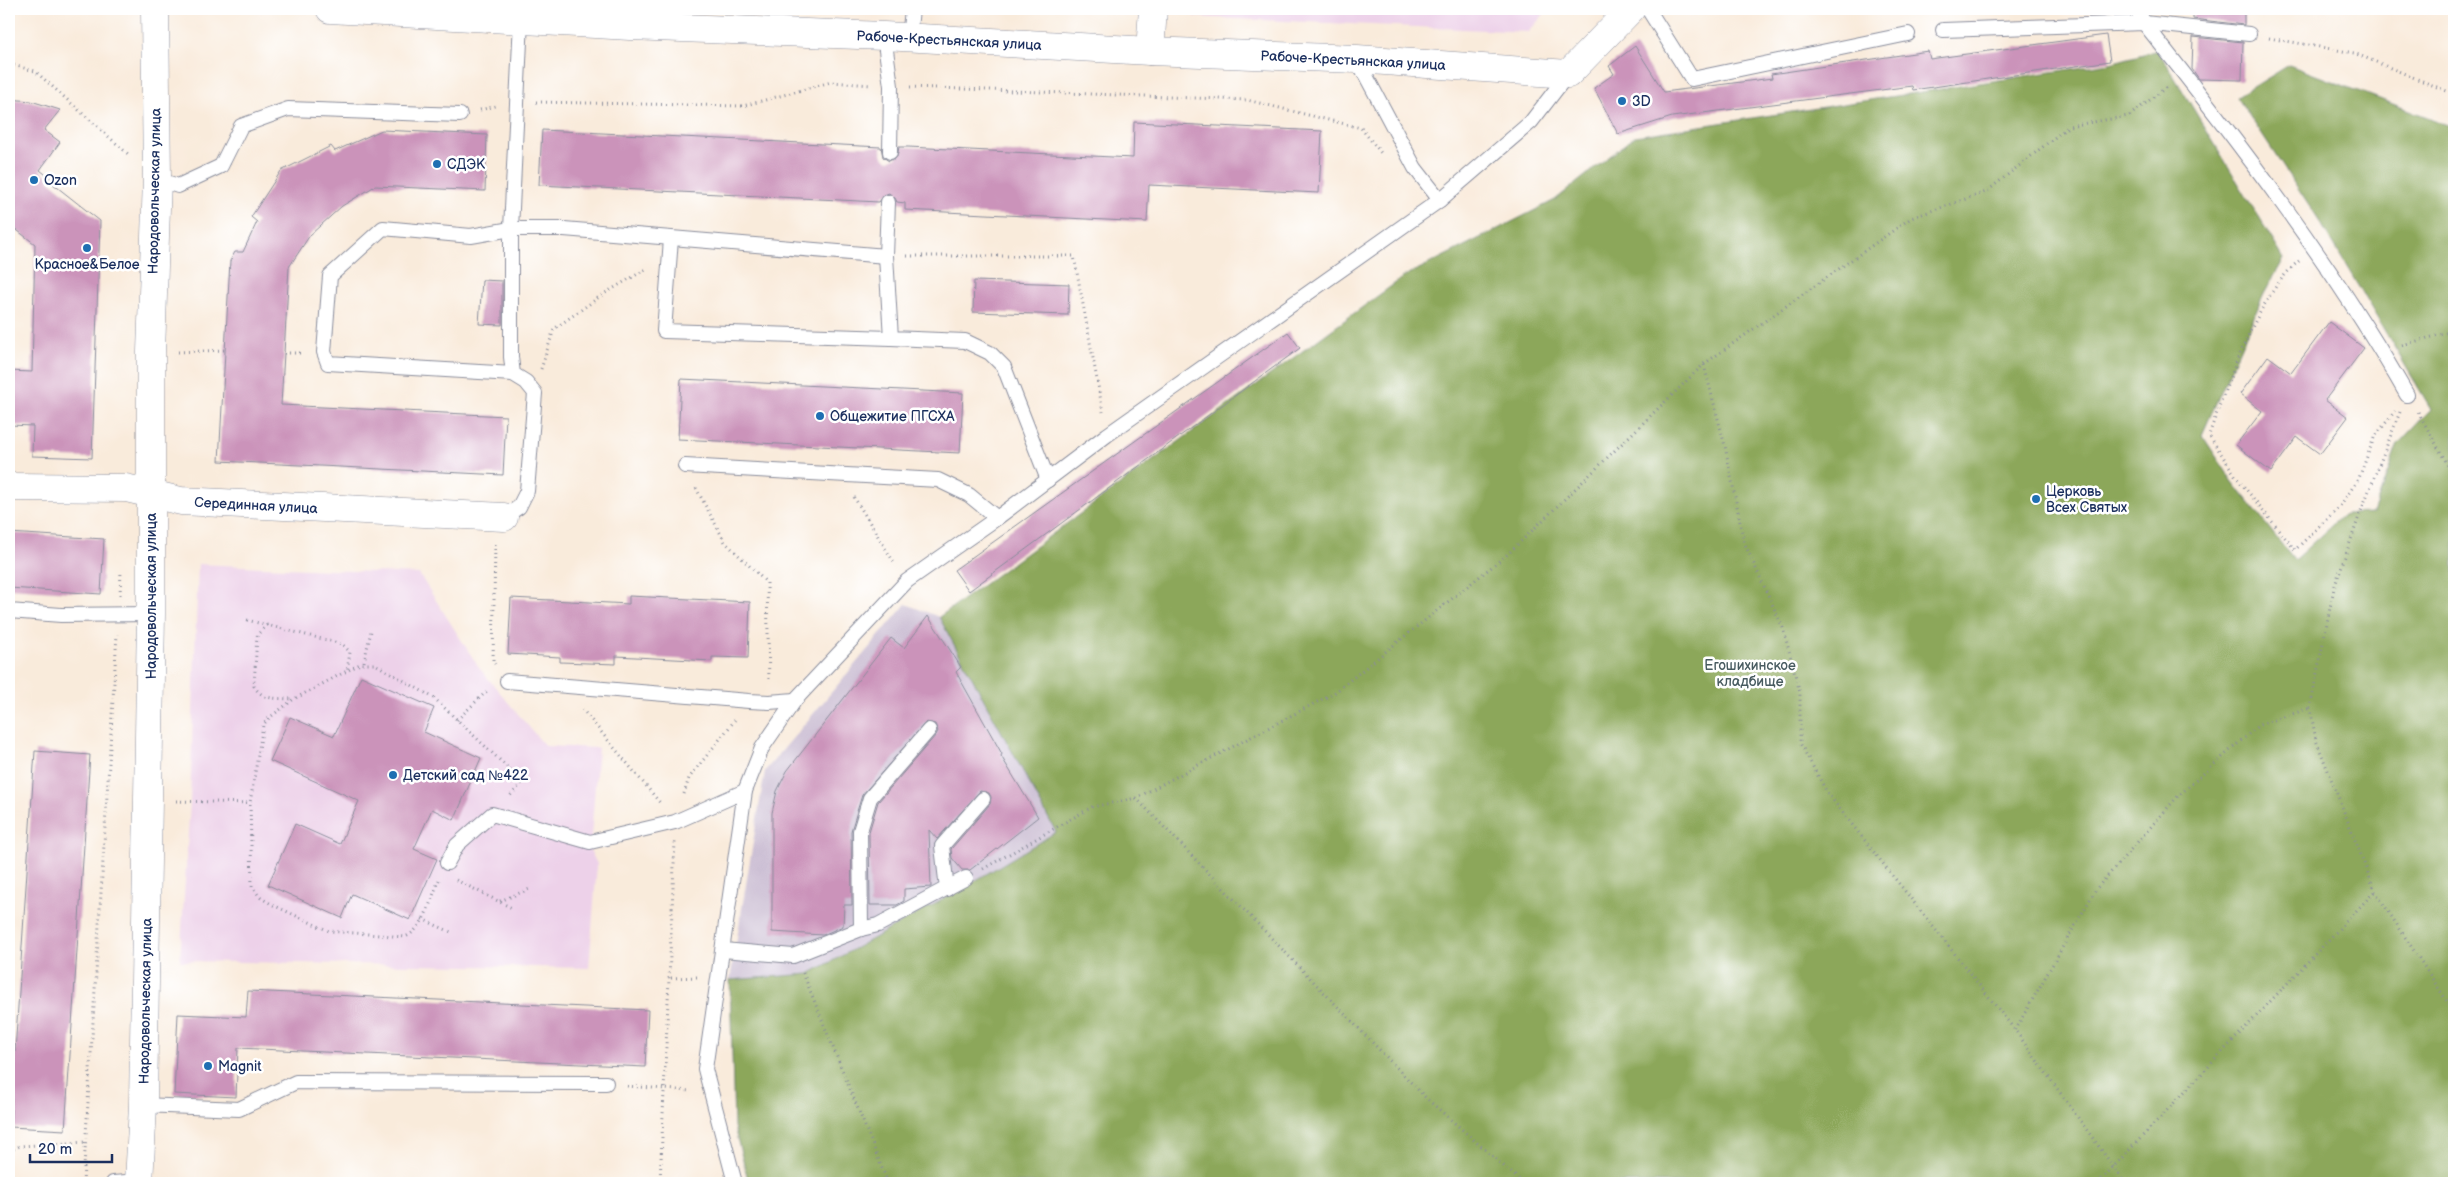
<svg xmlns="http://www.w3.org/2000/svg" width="2463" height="1192" font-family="'Balsamiq Sans',sans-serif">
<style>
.built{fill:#edd1e9}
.industrial{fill:#ccbfd4}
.forest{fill:#8ca75a;stroke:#546b5c}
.building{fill:#cb93ba}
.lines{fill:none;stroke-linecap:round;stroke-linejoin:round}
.service-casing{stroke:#8a8d9c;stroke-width:16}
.minor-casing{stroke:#8a8d9c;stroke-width:29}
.path{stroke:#8a8d9c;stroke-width:3;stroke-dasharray:1 4;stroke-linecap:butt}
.service{stroke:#fff;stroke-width:14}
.minor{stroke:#fff;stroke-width:28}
.poi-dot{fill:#1f6fb2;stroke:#fff;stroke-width:2}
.labels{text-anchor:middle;stroke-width:5;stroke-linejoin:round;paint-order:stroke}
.street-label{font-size:14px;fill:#1b2f5e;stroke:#fff}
.poi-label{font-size:14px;fill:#1b2f5e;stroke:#fff;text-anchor:start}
.park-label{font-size:14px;fill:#485b60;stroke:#fff}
</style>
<rect width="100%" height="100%" fill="#fff"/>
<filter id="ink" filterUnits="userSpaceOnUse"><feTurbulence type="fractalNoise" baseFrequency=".02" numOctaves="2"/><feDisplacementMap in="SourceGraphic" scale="10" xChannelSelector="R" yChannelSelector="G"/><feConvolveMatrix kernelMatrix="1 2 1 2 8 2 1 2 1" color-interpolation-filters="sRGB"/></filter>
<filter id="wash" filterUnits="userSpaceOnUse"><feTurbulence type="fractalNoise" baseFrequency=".0096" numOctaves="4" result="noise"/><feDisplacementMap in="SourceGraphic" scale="20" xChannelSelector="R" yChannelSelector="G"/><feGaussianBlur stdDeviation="1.12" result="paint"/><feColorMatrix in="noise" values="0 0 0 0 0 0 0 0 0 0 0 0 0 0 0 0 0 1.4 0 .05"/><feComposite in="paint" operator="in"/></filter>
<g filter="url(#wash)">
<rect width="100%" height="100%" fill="#f9ebdb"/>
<g class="built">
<path d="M 1194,9 L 1549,9 L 1528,32 L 1194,17 Z"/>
<path d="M 198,564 L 419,574 L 480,669 L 545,746 L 598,748 L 590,850 L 597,864 L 589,968 L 180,961 L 190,802 Z"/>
</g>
<path class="industrial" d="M 906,604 L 939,617 L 1056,832 L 958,891 L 809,974 L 730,980 L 765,771 Z"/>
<path class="forest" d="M 2158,50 L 2284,259 L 2264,294 L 2202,435 L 2233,482 L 2294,560 L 2344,514 L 2373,513 L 2398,444 L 2431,409 L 2325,230 L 2237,97 L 2289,65 L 2454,127 L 2454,1183 L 749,1183 L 734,1127 L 730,980 L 809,974 L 958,891 L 1056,832 L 939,617 L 1405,276 L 1555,200 L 1635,136 L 2110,63 Z"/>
<g id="blocks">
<g class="building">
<path d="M 2193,9 L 2244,9 L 2244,25 L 2193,19 Z"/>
<path d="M 2106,35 L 2110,61 L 1913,90 L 1912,86 L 1672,117 L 1618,134 L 1594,88 L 1614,74 L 1609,66 L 1635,46 L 1664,92 L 1772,78 L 1771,74 L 1928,51 L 1930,59 Z"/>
<path d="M 2193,37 L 2243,42 L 2242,80 L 2199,79 L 2192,69 Z"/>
<path d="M 9,99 L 31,101 L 60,110 L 44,130 L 60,142 L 40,170 L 50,178 L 48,180 L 100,221 L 92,458 L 32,456 L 33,426 L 9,425 L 9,371 L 32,372 L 35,244 L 9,224 Z"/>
<path d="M 1134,122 L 1322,131 L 1319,193 L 1149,185 L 1147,222 L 905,210 L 905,203 L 897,202 L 895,198 L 889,193 L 884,195 L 879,202 L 539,185 L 542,130 L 881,147 L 883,157 L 889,161 L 897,157 L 899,147 L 908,147 L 1133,158 Z"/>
<path d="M 382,130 L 487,135 L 485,191 L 375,186 L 342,206 L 310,235 L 289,267 L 281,405 L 506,416 L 503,475 L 219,461 L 230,261 L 235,252 L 243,252 L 257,222 L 251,217 L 281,171 L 331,146 L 335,151 Z"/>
<path d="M 482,280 L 502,281 L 502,325 L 479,324 Z"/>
<path d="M 974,281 L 1069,284 L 1068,315 L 973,312 Z"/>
<path d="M 2329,322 L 2364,348 L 2325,400 L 2348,417 L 2320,454 L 2297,437 L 2271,472 L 2236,445 L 2262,411 L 2240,394 L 2268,356 L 2291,373 Z"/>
<path d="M 1288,332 L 1300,348 L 969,591 L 954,570 Z"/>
<path d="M 681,379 L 963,393 L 960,453 L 678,439 Z"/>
<path d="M 9,533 L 104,539 L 101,594 L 9,588 Z"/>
<path d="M 629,596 L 750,602 L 748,658 L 712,657 L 712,661 L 616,656 L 616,664 L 560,662 L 560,657 L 508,654 L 511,598 L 629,604 Z"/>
<path d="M 928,616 L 961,667 L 956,672 L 1002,754 L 1001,756 L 1038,817 L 970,870 L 962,870 L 952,858 L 951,849 L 990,804 L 991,797 L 989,793 L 980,791 L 937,839 L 929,830 L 931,887 L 904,889 L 904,901 L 897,905 L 870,905 L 869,832 L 878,802 L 936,735 L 938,731 L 935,724 L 926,722 L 862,795 L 851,831 L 852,905 L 844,905 L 843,926 L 823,935 L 772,932 L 772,813 L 777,791 L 787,771 L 891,638 L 904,648 Z"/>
<path d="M 361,676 L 434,708 L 424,732 L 481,758 L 454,820 L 432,809 L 414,849 L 437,859 L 410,920 L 352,894 L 342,918 L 268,885 L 295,824 L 340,844 L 359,801 L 270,761 L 290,717 L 334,736 Z"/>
<path d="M 35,751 L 90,755 L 65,1130 L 10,1127 Z"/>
<path d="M 248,991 L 648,1010 L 645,1067 L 238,1048 L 236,1097 L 174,1094 L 178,1014 L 246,1017 Z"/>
</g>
</g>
</g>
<g filter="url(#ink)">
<use href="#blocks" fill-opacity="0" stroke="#8a8d9c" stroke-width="1"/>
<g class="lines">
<defs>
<g id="service">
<path d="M 1648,9 L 1692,79 L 1908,34"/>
<path d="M 2137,9 L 2144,23 C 2237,140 2333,265 2407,395"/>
<path d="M 1943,30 L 2144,23 L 2249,34"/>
<path d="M 884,36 L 891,86 L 890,152"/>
<path d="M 909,38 L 912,9"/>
<path d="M 1357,59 L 1415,168 L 1440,200"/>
<path d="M 157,179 L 178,186 L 221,166 L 241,126 L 288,109 L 460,115"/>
<path d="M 888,202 L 886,256 L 891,338 L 965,341 L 990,353 L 1004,367 L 1048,480"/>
<path d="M 671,239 L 664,331 L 891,338"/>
<path d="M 513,374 L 328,363 L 324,352 L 330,276 L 383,228 L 471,236 L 511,229 L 564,229 L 886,256"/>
<path d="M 685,466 L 938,480 L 969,495 L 997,518"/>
<path d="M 504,517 L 519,507 L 527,491 L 535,393 L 526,382 L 513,374 L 511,357 L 511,229 L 521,20"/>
<path d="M 9,611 L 61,615 L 151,614"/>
<path d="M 507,681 L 749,701 L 769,702 L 795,700"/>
<path d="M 447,863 L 457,845 L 492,814 L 590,842 L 675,822 L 745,791"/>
<path d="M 947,889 L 942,846 L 983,799"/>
<path d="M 861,929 L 860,831 L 870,798 L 929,730"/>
<path d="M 723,950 L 793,956 L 861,929 L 878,925 L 966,878"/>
<path d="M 143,1105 L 239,1109 L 296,1082 L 606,1083"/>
<path d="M 113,1183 L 139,1181"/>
<path d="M 735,1183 L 705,1069 L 745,791 L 762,748 L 795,700 L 907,581 L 997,518 L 1107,435 L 1440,200 L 1531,122 L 1568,74"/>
</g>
<g id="minor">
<path d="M 330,9 L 630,26 L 884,36 L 1150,51 L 1357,59 L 1568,74 L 1631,9"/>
<path d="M 1150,51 L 1153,9"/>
<path d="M 9,487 L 126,488 L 181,501 L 504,517"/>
<path d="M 139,1183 L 143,1105 L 151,614 L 151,352 L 157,179 L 155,9"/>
</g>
</defs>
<use href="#service" class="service-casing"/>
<use href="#minor" class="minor-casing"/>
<g class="path">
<path d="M 2269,38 L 2354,53 L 2454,94"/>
<path d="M 9,64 L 35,71 L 128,154"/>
<path d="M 910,87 L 1247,100 L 1361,128 L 1381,153"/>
<path d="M 536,102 L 743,106 L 831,82 L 872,85"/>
<path d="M 480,110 L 496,106"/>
<path d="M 907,256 L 1074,256 L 1103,412"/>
<path d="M 2299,261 C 2259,293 2226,386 2209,435 L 2237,478 L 2295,550 L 2340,506 L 2359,478 L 2374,438 L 2395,411"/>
<path d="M 2402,345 L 2454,331"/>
<path d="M 178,352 L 225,350"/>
<path d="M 284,353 L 303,353"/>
<path d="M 1704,365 L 1725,446 L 1744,542 L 1783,628 L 1800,693 L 1800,743 L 1828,794 L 2015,1030 L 2125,1183"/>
<path d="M 541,369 L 554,329 L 602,295 L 648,268"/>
<path d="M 2400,412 L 2361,511 L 2334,588 L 2310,708 L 2316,740 L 2375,891 L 2454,1012"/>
<path d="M 2418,412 L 2454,476"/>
<path d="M 696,488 L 725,542 L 767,583 L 769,682"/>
<path d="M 854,497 L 895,564"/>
<path d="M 495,544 L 493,661 L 495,664"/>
<path d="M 120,595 L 121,571"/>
<path d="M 247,620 L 342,644 L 350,652 L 347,671"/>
<path d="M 267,625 L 257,635 L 254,686 C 263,701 277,698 293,699"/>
<path d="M 364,662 L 371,631"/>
<path d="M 582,709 L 661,804"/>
<path d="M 457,720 L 488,690"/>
<path d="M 684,794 L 689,778 L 735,720"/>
<path d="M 1136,798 L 1426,1098 L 1523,1183"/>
<path d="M 176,801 L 250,803"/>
<path d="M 983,869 L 1092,807 L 1136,798 L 1334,693 L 1509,553 L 1704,364 L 1911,218 L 1986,192 L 2069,126 L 2129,116 L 2168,86"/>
<path d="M 439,880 C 431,898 425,929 405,937 L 329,931 L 275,906 L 261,898 L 256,892 L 252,886 L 250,803 L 263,725 L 269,718 L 294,699 L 360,664 L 375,664 L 434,698 L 523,782 L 508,798"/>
<path d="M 456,880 L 514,909"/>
<path d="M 500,901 L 532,888"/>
<path d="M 422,919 L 451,932"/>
<path d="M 803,973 L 888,1183"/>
<path d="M 671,978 L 698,977"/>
<path d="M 2015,1030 L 2096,889 L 2178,796 L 2259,725 L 2310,708"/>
<path d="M 627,1086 L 690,1091"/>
<path d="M 9,1151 L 20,1146 L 85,1142"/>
<path d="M 83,1183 L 117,634"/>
<path d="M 660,1183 L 675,842"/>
<path d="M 2098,1183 L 2375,891"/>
</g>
<use href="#service" class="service"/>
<use href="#minor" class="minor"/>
</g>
</g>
<g class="poi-dot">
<circle cx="1622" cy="101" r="5"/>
<circle cx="437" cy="164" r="5"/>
<circle cx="34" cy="180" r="5"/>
<circle cx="87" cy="248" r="5"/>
<circle cx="820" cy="416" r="5"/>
<circle cx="2036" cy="499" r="5"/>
<circle cx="393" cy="775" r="5"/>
<circle cx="208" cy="1066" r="5"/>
</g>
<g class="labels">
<g class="street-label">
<text transform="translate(949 40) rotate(3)" y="5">Рабоче-Крестьянская улица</text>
<text transform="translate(1353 60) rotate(3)" y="5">Рабоче-Крестьянская улица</text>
<text transform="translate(154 191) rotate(-89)" y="5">Народовольческая улица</text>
<text transform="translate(256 505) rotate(3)" y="5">Серединная улица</text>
<text transform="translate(151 596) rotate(-90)" y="5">Народовольческая улица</text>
<text transform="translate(145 1001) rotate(-89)" y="5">Народовольческая улица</text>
</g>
<g class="poi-label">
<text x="1632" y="106">3D</text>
<text x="447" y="169">СДЭК</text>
<text x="44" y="185">Ozon</text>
<text x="87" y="269" text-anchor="middle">Красное&amp;Белое</text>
<text x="830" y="421">Общежитие ПГСХА</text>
<text x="2046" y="496">Церковь<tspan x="2046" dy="16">Всех Святых</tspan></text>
<text x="403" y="780">Детский сад №422</text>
<text x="218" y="1071">Magnit</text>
</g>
<g class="park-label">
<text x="1750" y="670">Егошихинское<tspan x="1750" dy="16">кладбище</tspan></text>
</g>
</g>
<rect width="2463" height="1192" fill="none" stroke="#fff" stroke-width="30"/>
<path d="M30 1154v8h82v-8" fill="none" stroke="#1b2f5e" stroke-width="2.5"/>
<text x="38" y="1154" font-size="15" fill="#1b2f5e" stroke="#ffffff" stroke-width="4" paint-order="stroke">20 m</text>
</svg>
